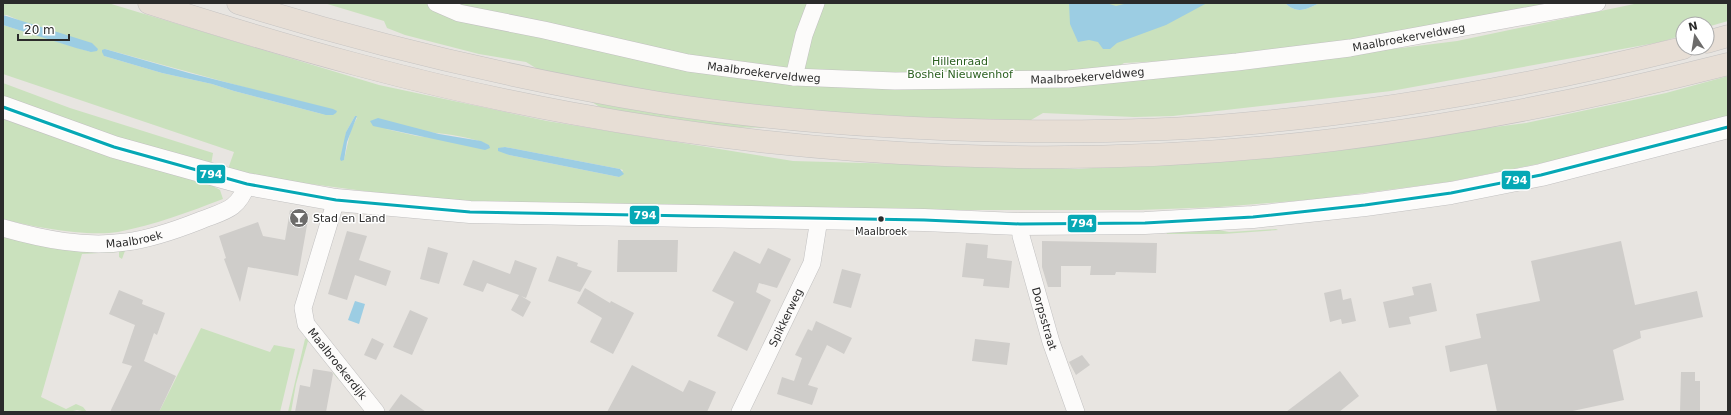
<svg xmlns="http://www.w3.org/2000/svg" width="1731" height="415" font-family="'DejaVu Sans',sans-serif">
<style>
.green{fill:#cae1bd;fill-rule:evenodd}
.water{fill:#9ccde3}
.building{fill:#cfcdca}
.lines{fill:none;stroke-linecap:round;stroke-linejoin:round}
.street-casing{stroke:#c2c1c1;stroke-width:18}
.secondary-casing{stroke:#c2c1c1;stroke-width:23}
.highway-casing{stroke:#c5c3c2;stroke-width:23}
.street{stroke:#fcfbfa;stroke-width:17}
.secondary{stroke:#fcfbfa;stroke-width:22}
.highway{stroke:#e7ded5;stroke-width:22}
.bus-1-casing{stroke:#fff;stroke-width:6}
.bus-1{stroke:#06a8b5;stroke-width:3}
.bus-dot{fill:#2b2b2b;stroke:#fff;stroke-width:1.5}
.labels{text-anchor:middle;stroke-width:3;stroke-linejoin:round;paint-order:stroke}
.bus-label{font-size:10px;fill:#2b2b2b;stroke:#fff}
.street-label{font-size:11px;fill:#2b2b2b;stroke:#fff}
.park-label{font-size:11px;fill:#2c6121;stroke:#fff}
.poi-label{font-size:11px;fill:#2b2b2b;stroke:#fff;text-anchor:start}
.line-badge{stroke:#fff;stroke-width:1.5}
.badge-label{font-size:11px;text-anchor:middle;font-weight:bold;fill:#fff}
</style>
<rect width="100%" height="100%" fill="#e8e5e1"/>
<g class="green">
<path d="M 3,3 L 108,3 L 379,85 L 547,121 L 793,161 L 1079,169 L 1286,154 L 1526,123 L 1666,93 L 1728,76 L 1728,116 L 1552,161 L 1448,182 L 1318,199 L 1219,207 L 1139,210 L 841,210 L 456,203 L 288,181 L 228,169 L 234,152 L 3,74 L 3,25 L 91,52 L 7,15 L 3,15 ZM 105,49 L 247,88 L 326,115 L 234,91 L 212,84 L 162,73 L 104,56 ZM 355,116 L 357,118 L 351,129 L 344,160 L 346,132 ZM 386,129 C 417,132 461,132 489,145 L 417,136 ZM 505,147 L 620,169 L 623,170 L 619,177 L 509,155 L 498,149 Z"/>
<path d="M 324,3 L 1285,3 C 1298,15 1306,9 1320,3 L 1567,3 L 1327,45 L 1223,58 L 1124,63 L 1103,76 L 1243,68 L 1457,41 L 1639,3 L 1728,3 L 1728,21 L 1707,27 L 1707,24 L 1683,24 L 1683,35 L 1661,42 L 1391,91 L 1173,116 L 1134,117 L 1043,113 L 1012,131 L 631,126 L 526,62 L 479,54 L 405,35 L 387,28 L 384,21 Z"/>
<path d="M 3,83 L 70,108 L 213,153 L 211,165 L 174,158 L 3,100 Z"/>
<path d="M 3,119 L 135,163 L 211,185 L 220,190 L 223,199 C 189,212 154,225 118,232 C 88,237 32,227 3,219 Z"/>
<path d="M 1208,228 L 1229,232 L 1276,229 L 1278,230 L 1223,234 L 1167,234 L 1165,230 Z"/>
<path d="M 3,233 L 126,248 L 122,259 L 119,257 L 119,252 L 82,254 L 41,397 L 66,409 L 76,404 L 83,407 L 87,412 L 77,410 L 69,412 L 3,412 Z"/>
<path d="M 201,328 L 270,352 L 274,345 L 295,349 L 280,412 L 159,412 Z"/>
<path d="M 312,335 L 339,371 L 338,379 L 333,373 L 336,369 L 308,341 L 296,384 L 291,412 L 288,412 L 305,339 Z"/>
</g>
<g class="water">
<path d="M 1069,3 L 1106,3 L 1116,6 L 1128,3 L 1207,3 L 1166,25 L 1117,43 L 1110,49 L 1103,49 L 1098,42 L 1089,40 L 1078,42 L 1070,24 Z"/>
<path d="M 1285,3 L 1320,3 C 1306,9 1298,15 1285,3 Z"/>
<path d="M 3,15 L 92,43 L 98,49 L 97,51 L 91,52 L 76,48 L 3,25 Z"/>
<path d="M 105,49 L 189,73 L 333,109 L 337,111 L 336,113 L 333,115 L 326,115 L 234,91 L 212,84 L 162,73 L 104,56 L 102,52 L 102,50 Z"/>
<path d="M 355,116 L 357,116 L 347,142 L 344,160 L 341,161 L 340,159 L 346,132 Z"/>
<path d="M 378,118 L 439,134 L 481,141 L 489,145 L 490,148 L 485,150 L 373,126 L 370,121 Z"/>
<path d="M 505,147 L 620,169 L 624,174 L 619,177 L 509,155 L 498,151 L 498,148 Z"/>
<path d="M 355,301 L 365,304 L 359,324 L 348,320 Z"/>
</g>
<g class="building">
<path d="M 290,210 L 309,214 L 298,276 L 248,267 L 240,302 L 224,259 L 226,258 L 219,236 L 258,222 L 263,236 L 285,240 Z"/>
<path d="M 347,231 L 367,236 L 359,260 L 391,271 L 386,286 L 355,275 L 347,300 L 328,294 Z"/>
<path d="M 618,240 L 678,240 L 677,272 L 617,272 Z"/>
<path d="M 1042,241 L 1157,243 L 1156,273 L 1116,272 L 1115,275 L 1090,275 L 1091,266 L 1061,266 L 1061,287 L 1048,287 L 1042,267 Z"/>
<path d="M 1621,241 L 1635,305 L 1697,291 L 1703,317 L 1640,331 L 1641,338 L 1613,350 L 1624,400 L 1568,412 L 1497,412 L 1487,364 L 1450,372 L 1445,346 L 1481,338 L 1476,314 L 1540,301 L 1531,261 Z"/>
<path d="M 966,243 L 988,245 L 987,258 L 1012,261 L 1009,288 L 983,286 L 984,279 L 962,277 Z"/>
<path d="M 428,247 L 448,253 L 439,284 L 420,279 Z"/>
<path d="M 768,248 L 791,259 L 777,288 L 759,283 L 756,292 L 771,300 L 747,351 L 717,336 L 734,302 L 712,291 L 734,251 L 760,264 Z"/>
<path d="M 557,256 L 578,263 L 577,266 L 592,271 L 580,292 L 548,281 Z"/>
<path d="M 473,260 L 510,274 L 515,260 L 537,268 L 526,298 L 521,296 L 531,302 L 523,317 L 511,310 L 519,295 L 487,283 L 483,292 L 463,285 Z"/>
<path d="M 842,269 L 861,274 L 851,308 L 833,303 Z"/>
<path d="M 1431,283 L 1437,311 L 1409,317 L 1411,324 L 1389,328 L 1383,302 L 1414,295 L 1412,287 Z"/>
<path d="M 585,288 L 610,303 L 611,301 L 634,313 L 613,354 L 590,342 L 602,318 L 577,303 Z"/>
<path d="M 1341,289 L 1343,300 L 1351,298 L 1356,321 L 1342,324 L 1341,319 L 1330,322 L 1324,293 Z"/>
<path d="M 119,290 L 143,300 L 142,304 L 165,313 L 157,335 L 154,333 L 144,361 L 176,376 L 159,412 L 110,412 L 132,366 L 122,363 L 135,325 L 109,314 Z"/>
<path d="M 410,310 L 428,318 L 412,355 L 393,347 Z"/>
<path d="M 816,321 L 852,338 L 844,354 L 827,345 L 808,385 L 818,388 L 812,405 L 777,394 L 782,377 L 794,381 L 802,358 L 795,355 L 808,329 L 812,331 Z"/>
<path d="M 372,338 L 384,344 L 376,360 L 364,355 Z"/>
<path d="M 975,339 L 1010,343 L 1007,365 L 972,361 Z"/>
<path d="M 1082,355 L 1090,365 L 1076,375 L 1069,362 Z"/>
<path d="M 632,365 L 683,392 L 689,380 L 716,392 L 707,412 L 607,412 Z"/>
<path d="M 313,369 L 332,372 L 333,374 L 326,412 L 295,412 L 300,385 L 310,387 Z"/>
<path d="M 1340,371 L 1359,396 L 1339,412 L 1286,412 Z"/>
<path d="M 1681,372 L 1695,372 L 1695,381 L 1700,381 L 1700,412 L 1680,412 Z"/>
<path d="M 401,394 L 426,412 L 388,412 Z"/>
</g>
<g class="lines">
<defs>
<g id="street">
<path id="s1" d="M 436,3 L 459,13 L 544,30 L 688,63 L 794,77 L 895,81 L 1068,79 L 1237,62 L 1350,48 L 1597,3"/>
<path d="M 794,77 L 804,35 L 816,3"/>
<path id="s2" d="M 336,200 L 303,308 L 306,324 L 376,412"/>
<path id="s3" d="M 1020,224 L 1021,236 L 1051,342 L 1076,412"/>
<path id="s4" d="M 3,228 C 42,239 85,248 126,242 C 151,239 176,230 199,221 C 223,211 238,211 247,184"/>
<path id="s5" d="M 740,412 L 812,263 L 819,219"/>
</g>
<path id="secondary" d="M 3,107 L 114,147 L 247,184 L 336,200 L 470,212 L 924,220 L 1020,224 L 1145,223 L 1253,217 L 1365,205 L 1451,193 L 1541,175 L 1728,127"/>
<g id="highway">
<path d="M 149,3 C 287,47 427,87 570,113 C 819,159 1081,171 1333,140 C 1466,124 1598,97 1728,64"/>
<path d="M 238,3 C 376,46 517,79 660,103 C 776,121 895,129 1012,131 C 1088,132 1165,131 1241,124 C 1390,111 1538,84 1683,48"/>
<path d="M 1707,42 L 1728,36"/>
</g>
</defs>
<use href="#street" class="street-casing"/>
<use href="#secondary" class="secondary-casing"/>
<use href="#highway" class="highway-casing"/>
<use href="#street" class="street"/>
<use href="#secondary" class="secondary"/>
<use href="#highway" class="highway"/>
<defs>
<path id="bus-1" d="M 3,107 L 114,147 L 247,184 L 336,200 L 470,212 L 924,220 L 1020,224 L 1145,223 L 1253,217 L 1365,205 L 1451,193 L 1541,175 L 1728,127"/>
</defs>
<use href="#bus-1" class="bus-1-casing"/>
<use href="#bus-1" class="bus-1"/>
</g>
<defs>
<symbol id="bar-disc" viewBox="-11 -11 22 22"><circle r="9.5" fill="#6d6c6b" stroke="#fff"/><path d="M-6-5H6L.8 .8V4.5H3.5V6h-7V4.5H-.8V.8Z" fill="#fff"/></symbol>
</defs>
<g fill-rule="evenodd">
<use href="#bar-disc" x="288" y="207" width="22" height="22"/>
</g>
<circle class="bus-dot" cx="881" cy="219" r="3.5"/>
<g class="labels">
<g class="bus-label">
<text x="881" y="235">Maalbroek</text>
</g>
<g class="street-label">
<text dy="4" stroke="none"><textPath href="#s1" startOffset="984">Maalbroekerveldweg</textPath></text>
<text dy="4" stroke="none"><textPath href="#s1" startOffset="336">Maalbroekerveldweg</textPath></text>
<text dy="4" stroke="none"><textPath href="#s1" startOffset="660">Maalbroekerveldweg</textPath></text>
<text dy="4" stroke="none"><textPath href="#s4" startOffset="133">Maalbroek</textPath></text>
<text dy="4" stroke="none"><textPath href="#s5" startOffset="105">Spikkerweg</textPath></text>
<text dy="4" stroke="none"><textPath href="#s3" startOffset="98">Dorpsstraat</textPath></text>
<text dy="4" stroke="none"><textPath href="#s2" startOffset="180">Maalbroekerdijk</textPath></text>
</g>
<g class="park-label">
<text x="960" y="65">Hillenraad<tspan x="960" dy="13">Boshei Nieuwenhof</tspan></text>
</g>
<g class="poi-label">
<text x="313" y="222">Stad en Land</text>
</g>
</g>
<g class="line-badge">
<rect x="196" y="164" width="30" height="20" rx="4" fill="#06a8b5"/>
<rect x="1501" y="170" width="30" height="20" rx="4" fill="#06a8b5"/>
<rect x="629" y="205" width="31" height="20" rx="4" fill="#06a8b5"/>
<rect x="1067" y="214" width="30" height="19" rx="4" fill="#06a8b5"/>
</g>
<g class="badge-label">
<text x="211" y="178">794</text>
<text x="1516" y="184">794</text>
<text x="645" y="219">794</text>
<text x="1082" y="227">794</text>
</g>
<rect width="1731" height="415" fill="none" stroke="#2b2b2b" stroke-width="8"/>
<g transform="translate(1695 36) rotate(348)"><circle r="19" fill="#ffffff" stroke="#aaaaaa"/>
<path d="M0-3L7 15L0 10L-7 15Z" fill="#6d6c6b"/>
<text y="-6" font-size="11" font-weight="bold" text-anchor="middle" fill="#2b2b2b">N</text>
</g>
<path d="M18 34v6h51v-6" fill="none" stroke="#2b2b2b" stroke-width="2"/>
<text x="24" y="34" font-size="12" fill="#2b2b2b" stroke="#ffffff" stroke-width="3" paint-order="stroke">20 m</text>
</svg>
